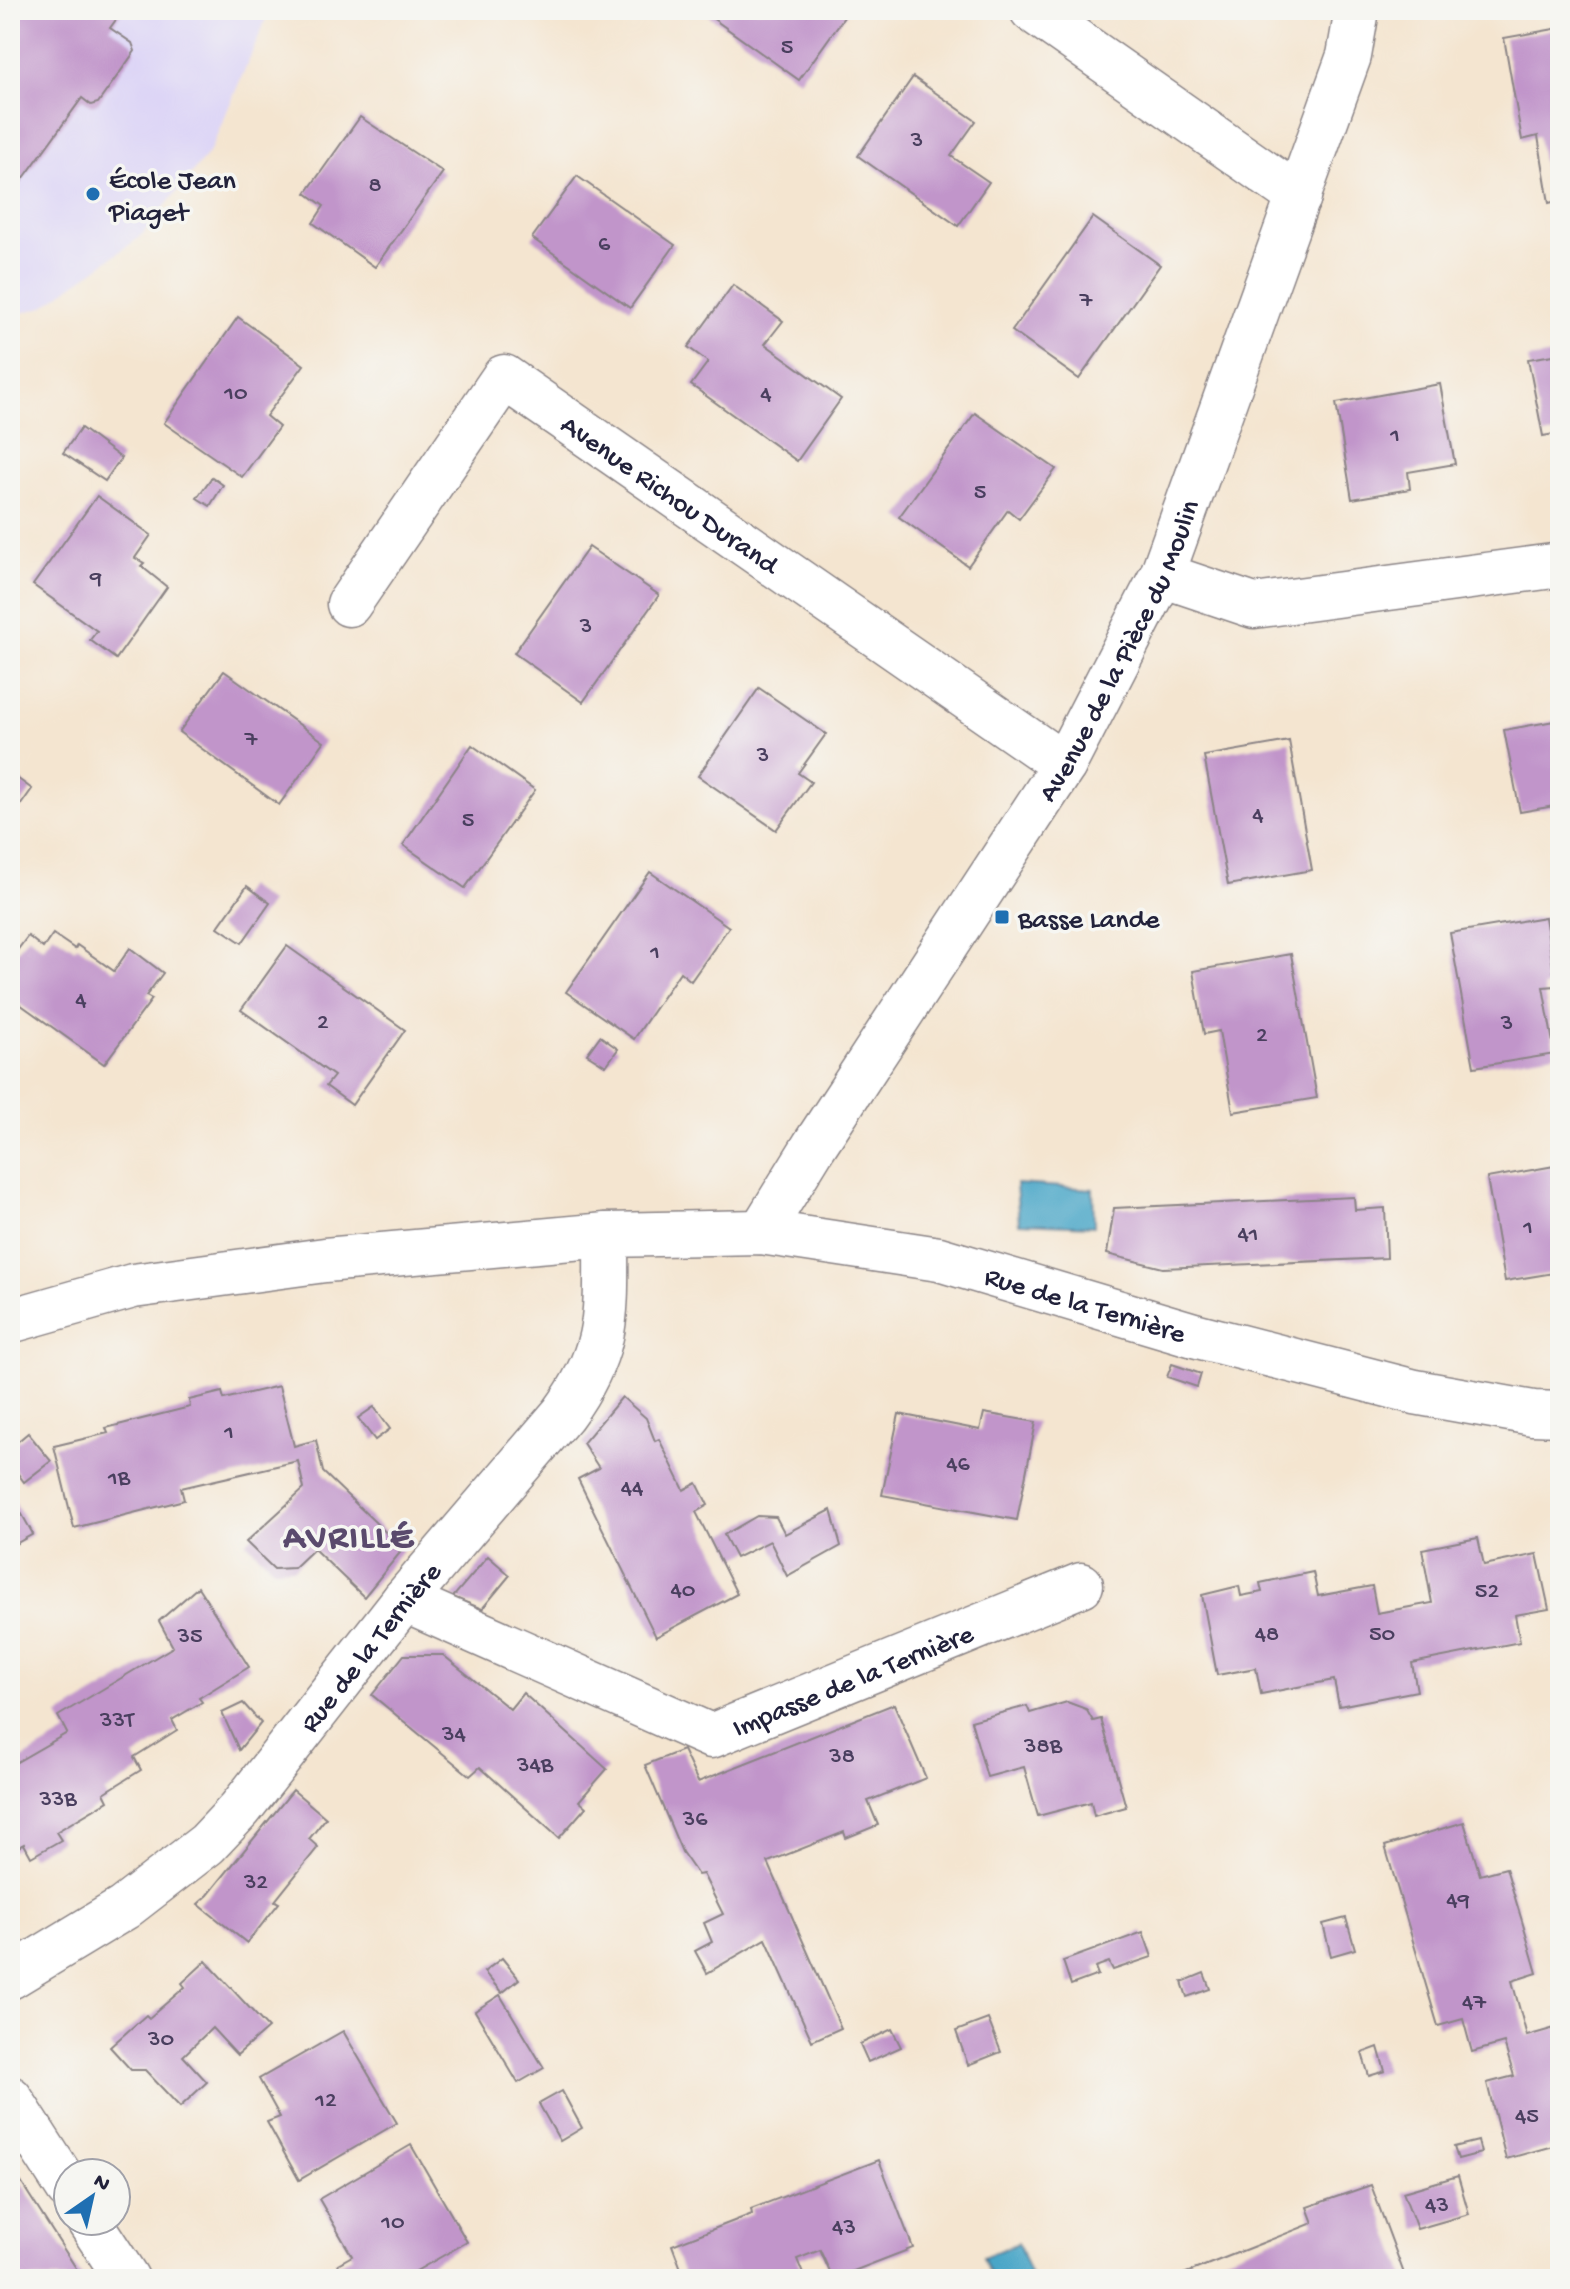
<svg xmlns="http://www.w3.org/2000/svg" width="1570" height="2289" font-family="'Gochi Hand',sans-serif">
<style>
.built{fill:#ddd5f6}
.water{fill:#48a6c7;stroke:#356481;stroke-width:2}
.building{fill:#c195ca}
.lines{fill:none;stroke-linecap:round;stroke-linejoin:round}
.minor-casing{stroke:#8b8486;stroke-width:47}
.minor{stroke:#fff;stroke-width:44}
.poi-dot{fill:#1f6fb2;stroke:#f6f6f2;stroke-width:3}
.labels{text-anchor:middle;stroke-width:7;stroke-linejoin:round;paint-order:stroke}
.number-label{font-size:24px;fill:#4a3f5f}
.poi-label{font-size:28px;fill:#22223b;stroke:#f6f6f2;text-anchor:start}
.street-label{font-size:28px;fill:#22223b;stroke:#f6f6f2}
.district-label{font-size:36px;font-weight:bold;letter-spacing:2px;fill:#5a4a6d;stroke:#f6f6f2}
</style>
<rect width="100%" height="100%" fill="#f6f6f2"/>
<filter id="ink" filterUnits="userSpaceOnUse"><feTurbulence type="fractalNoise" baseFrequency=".0125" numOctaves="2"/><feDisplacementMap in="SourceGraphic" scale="16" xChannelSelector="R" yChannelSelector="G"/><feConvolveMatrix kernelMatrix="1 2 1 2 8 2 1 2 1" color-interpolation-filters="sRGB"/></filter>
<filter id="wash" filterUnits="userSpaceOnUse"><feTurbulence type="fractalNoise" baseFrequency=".006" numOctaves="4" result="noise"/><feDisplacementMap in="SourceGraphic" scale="32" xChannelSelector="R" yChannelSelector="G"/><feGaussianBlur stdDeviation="1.8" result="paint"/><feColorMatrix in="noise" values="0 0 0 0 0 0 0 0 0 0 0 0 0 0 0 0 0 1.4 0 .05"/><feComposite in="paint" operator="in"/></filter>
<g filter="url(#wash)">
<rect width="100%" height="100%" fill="#f4e5d0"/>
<path class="built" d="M 10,10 L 270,10 L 210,151 L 140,237 L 43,307 L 10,316 Z"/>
<g class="water">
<path d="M 1016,1184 L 1093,1189 L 1094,1226 L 1019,1223 Z"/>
<path d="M 1018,2243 L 1032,2279 L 992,2279 L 983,2257 Z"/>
</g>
<g id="blocks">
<g class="building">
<path d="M 10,10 L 123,10 L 110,28 L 132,43 L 135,51 L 98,103 L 91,105 L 82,98 L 10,197 Z"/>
<path d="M 701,10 L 849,10 L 799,80 Z"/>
<path d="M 1560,28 L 1560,211 L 1558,211 L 1557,201 L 1549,203 L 1538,136 L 1522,140 L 1504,38 Z"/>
<path d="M 913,77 L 976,121 L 951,156 L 989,182 L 958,226 L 858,156 Z"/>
<path d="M 360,117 L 443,172 L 375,267 L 313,223 L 324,206 L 306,193 Z"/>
<path d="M 577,176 L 675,245 L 630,308 L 532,238 Z"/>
<path d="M 1093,217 L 1160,265 L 1079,379 L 1012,331 Z"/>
<path d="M 733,285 L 783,321 L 765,344 L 841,399 L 797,461 L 691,385 L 708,362 L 688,347 Z"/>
<path d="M 238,317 L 304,365 L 266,416 L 279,427 L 242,477 L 164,423 Z"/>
<path d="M 1560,354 L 1560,433 L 1543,436 L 1528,359 Z"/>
<path d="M 1440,384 L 1455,464 L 1408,472 L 1410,489 L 1352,499 L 1336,403 Z"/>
<path d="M 975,413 L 1056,469 L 1019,519 L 1008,510 L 968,566 L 899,517 Z"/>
<path d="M 81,428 L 121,458 L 105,481 L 63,453 Z"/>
<path d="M 212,477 L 223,485 L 210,506 L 197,498 Z"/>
<path d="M 97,496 L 151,535 L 135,558 L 144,563 L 141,566 L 167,587 L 116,659 L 90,640 L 97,631 L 33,585 Z"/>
<path d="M 589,547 L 659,595 L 583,702 L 514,653 Z"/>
<path d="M 224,671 L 324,742 L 279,805 L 179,732 Z"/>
<path d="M 759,688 L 826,734 L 798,773 L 811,782 L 776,830 L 698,776 Z"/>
<path d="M 1560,720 L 1560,805 L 1520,812 L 1504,730 Z"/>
<path d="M 1289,741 L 1312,870 L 1228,885 L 1204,756 Z"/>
<path d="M 472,745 L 535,790 L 465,888 L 403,845 Z"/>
<path d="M 10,773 L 32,789 L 10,820 Z"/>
<path d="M 650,872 L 729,927 L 691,981 L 680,972 L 634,1039 L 566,992 Z"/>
<path d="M 247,886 L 270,903 L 242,943 L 218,927 Z"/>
<path d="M 1545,917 L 1556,986 L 1543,987 L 1555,1054 L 1474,1067 L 1450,933 Z"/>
<path d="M 53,934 L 75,949 L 77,945 L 114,971 L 130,948 L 163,973 L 146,996 L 152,999 L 104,1064 L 10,997 L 10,960 L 28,936 L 43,948 Z"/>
<path d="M 287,946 L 405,1030 L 352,1105 L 326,1086 L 334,1076 L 241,1010 Z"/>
<path d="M 1291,954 L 1317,1098 L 1233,1112 L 1219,1031 L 1204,1034 L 1193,971 Z"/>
<path d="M 600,1036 L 618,1049 L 606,1066 L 587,1054 Z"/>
<path d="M 1560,1165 L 1560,1272 L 1505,1281 L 1487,1178 Z"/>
<path d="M 1354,1197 L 1355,1210 L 1385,1208 L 1387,1258 L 1163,1268 L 1107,1254 L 1114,1208 Z"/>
<path d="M 1172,1364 L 1201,1374 L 1197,1387 L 1167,1377 Z"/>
<path d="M 279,1386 L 294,1446 L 316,1440 L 323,1472 L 403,1549 L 364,1597 L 314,1549 L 294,1568 L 274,1569 L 246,1542 L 304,1489 L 298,1461 L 181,1488 L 184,1500 L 74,1528 L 54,1446 L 108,1433 L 106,1428 L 190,1407 L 189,1400 L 222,1392 L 224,1399 Z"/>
<path d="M 622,1397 L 646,1418 L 655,1441 L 659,1439 L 684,1490 L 697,1483 L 708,1505 L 696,1512 L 737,1594 L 656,1637 L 578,1479 L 599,1468 L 583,1443 Z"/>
<path d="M 374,1407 L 390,1429 L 375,1440 L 358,1418 Z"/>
<path d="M 984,1413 L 1036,1422 L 1017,1520 L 882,1495 L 899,1414 L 980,1430 Z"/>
<path d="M 28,1433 L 51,1461 L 24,1482 L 10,1463 L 10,1448 Z"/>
<path d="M 10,1493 L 33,1534 L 10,1547 Z"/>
<path d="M 831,1510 L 841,1546 L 787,1576 L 770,1541 L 736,1558 L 724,1535 L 757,1516 L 776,1517 L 785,1534 Z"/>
<path d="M 1478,1538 L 1484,1565 L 1537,1554 L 1549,1609 L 1515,1615 L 1520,1642 L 1412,1663 L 1417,1691 L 1339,1706 L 1334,1680 L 1261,1694 L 1256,1668 L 1217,1675 L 1202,1595 L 1239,1586 L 1241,1596 L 1262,1592 L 1260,1583 L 1313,1572 L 1318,1596 L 1372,1586 L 1377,1613 L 1432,1603 L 1422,1549 Z"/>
<path d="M 488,1556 L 510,1575 L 482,1609 L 453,1597 Z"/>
<path d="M 198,1587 L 249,1667 L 199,1698 L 202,1702 L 172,1720 L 177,1730 L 134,1757 L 141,1770 L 104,1793 L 108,1801 L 56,1832 L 61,1840 L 31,1857 L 24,1844 L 10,1852 L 10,1766 L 67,1733 L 58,1716 L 173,1647 L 159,1621 Z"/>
<path d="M 404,1655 L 443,1655 L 510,1709 L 523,1693 L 607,1769 L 579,1801 L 586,1807 L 559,1838 L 480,1767 L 470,1776 L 372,1695 Z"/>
<path d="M 1067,1702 L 1086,1709 L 1093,1721 L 1101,1719 L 1126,1807 L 1094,1816 L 1091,1802 L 1038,1816 L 1024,1767 L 987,1777 L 971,1721 L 1027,1706 L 1030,1713 Z"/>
<path d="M 243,1703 L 261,1723 L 239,1750 L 222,1713 Z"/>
<path d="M 894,1704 L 926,1778 L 868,1801 L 878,1825 L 846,1838 L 844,1832 L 768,1862 L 841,2028 L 812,2041 L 766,1939 L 707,1973 L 695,1951 L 712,1942 L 704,1923 L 723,1914 L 703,1874 L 698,1875 L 682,1852 L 645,1765 L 683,1750 L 698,1782 Z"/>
<path d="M 293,1790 L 326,1818 L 309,1839 L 318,1847 L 275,1901 L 279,1903 L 247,1943 L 198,1904 L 208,1895 Z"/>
<path d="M 1464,1822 L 1480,1875 L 1506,1868 L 1522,1921 L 1537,1973 L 1512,1981 L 1527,2036 L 1558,2027 L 1560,2035 L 1560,2144 L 1506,2159 L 1487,2083 L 1514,2076 L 1504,2043 L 1472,2052 L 1463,2019 L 1438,2026 L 1385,1846 Z"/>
<path d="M 1346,1918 L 1355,1949 L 1331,1956 L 1323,1924 Z"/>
<path d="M 1143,1932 L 1152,1957 L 1113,1970 L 1109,1962 L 1095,1967 L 1098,1975 L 1071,1985 L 1063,1961 Z"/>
<path d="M 502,1958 L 519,1979 L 502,1993 L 484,1972 Z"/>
<path d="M 206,1961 L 268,2028 L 237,2055 L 212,2028 L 183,2056 L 207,2082 L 180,2107 L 145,2070 L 131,2070 L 110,2047 L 146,2015 L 149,2018 L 185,1987 L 182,1983 Z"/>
<path d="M 1204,1973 L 1210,1989 L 1187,1997 L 1182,1982 Z"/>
<path d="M 500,1995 L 544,2068 L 518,2083 L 475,2011 Z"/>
<path d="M 988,2019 L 1001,2052 L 968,2065 L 956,2031 Z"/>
<path d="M 892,2029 L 901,2047 L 868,2062 L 860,2044 Z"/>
<path d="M 343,2031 L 397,2123 L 299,2180 L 267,2122 L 280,2117 L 259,2079 Z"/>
<path d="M 1378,2047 L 1385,2071 L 1369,2076 L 1362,2053 Z"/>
<path d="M 562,2091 L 582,2128 L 560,2141 L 539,2104 Z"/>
<path d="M 1478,2141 L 1481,2153 L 1458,2159 L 1454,2147 Z"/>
<path d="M 411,2145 L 467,2242 L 402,2279 L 346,2279 L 338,2264 L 352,2256 L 319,2199 Z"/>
<path d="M 879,2160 L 913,2248 L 833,2279 L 820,2250 L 797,2259 L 805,2279 L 685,2279 L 672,2245 L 752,2214 L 751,2209 Z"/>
<path d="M 10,2165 L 26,2190 L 83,2279 L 10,2279 Z"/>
<path d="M 1458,2176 L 1469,2214 L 1417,2229 L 1403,2192 Z"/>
<path d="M 1371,2185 L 1406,2279 L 1171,2279 L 1313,2223 L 1307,2207 Z"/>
</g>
</g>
</g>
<g filter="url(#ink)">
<use href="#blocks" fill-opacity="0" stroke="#8b8486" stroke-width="2"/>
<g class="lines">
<defs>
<g id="minor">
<path d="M 1032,10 L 1299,197"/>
<path d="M 1162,575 L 1254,606 L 1553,566"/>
<path id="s1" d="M 349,604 L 504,377 L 1064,765"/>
<path id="s2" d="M 761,1232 L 814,1146 L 1064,765 L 1162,575 L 1349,56 L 1357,10"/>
<path id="s3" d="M 10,1321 L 133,1286 L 325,1260 L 606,1235 L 761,1232 L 939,1259 L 1194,1335 L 1415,1392 L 1533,1413 L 1560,1414"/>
<path id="s4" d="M 404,1600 L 711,1736 L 1081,1585"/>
<path id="s5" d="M 10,1977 L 124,1908 L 207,1844 L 240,1809 L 404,1600 L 563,1414 C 611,1349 606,1312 606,1235"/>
<path d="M 10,2098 L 68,2188"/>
<path d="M 89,2221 L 127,2279"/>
</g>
</defs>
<use href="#minor" class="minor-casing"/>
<use href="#minor" class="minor"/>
</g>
</g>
<g class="poi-dot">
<circle cx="93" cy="194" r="8"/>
<rect x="994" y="909" width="16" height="16" rx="4"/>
</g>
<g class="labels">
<g class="number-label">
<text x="787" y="53">5</text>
<text x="917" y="146">3</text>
<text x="375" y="191">8</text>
<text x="604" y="250">6</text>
<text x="1086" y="306">7</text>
<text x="236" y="399">10</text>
<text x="766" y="400">4</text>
<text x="1395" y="441">1</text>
<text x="980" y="498">5</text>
<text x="96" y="584">9</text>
<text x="586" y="632">3</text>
<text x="251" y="745">7</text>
<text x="763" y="761">3</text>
<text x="1258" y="821">4</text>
<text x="468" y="826">5</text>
<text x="655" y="958">1</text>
<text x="81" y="1006">4</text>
<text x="323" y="1028">2</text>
<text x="1507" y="1029">3</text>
<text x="1262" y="1041">2</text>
<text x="1528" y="1233">1</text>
<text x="1248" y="1240">41</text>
<text x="229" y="1438">1</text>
<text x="958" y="1470">46</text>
<text x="119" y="1484">1B</text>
<text x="632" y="1494">44</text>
<text x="683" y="1596">40</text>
<text x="1487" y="1597">52</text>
<text x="1267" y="1640">48</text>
<text x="1382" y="1640">50</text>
<text x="190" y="1642">35</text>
<text x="117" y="1726">33T</text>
<text x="454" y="1740">34</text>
<text x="1043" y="1752">38B</text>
<text x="842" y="1762">38</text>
<text x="535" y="1771">34B</text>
<text x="58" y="1805">33B</text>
<text x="695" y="1825">36</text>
<text x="256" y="1888">32</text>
<text x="1458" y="1906">49</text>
<text x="1474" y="2008">47</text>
<text x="161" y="2045">30</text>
<text x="326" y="2106">12</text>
<text x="1527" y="2122">45</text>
<text x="1437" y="2211">43</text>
<text x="393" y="2228">10</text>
<text x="844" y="2233">43</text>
</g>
<g class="poi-label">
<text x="109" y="188">École Jean<tspan x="109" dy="32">Piaget</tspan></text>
<text x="1018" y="927">Basse Lande</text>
</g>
<g class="street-label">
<text dy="10" stroke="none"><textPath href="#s1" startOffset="478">Avenue Richou Durand</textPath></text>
<text dy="10" stroke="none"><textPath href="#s2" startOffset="684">Avenue de la Pièce du Moulin</textPath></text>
<text dy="10" stroke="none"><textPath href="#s3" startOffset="1092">Rue de la Ternière</textPath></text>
<text dy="10" stroke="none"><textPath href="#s5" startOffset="494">Rue de la Ternière</textPath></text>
<text dy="10" stroke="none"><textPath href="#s4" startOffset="488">Impasse de la Ternière</textPath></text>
</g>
<g class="district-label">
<text x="349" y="1546">AVRILLÉ</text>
</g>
</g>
<rect width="1570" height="2289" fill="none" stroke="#f6f6f2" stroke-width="40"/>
<g transform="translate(92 2197) rotate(34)"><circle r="38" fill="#f6f6f2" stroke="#a1a1a9" stroke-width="2"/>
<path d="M0-6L14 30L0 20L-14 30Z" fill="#1f6fb2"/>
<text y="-12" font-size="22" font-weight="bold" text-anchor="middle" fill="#22223b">N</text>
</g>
</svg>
